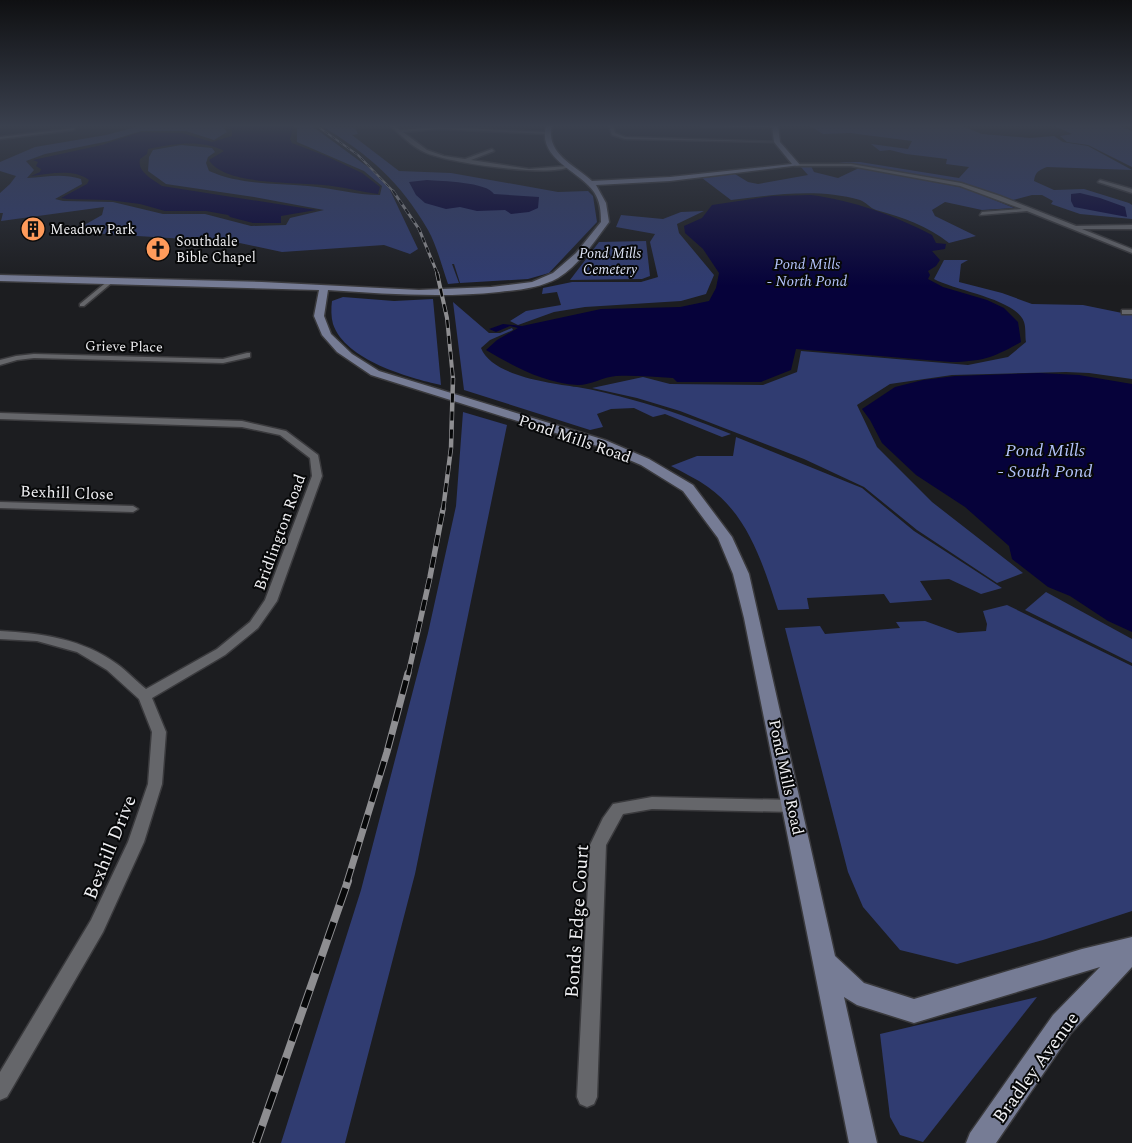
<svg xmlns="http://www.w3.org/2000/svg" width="1132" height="1143" font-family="Spectral,serif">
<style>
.green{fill:#303c71}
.water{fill:#06023a}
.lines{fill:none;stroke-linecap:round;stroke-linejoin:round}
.street-casing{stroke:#3a3a3d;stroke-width:3}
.secondary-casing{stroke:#3a3a3d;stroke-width:3}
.street{fill:#65666a;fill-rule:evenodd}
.secondary{fill:#767c95;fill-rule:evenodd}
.rail-far6-casing{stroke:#8e8e91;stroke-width:2}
.rail-far5-casing{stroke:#8e8e91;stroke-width:3}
.rail-far4-casing{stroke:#8e8e91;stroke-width:4}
.rail-far3-casing{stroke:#8e8e91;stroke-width:4.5}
.rail-far2-casing{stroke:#8e8e91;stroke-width:5.5}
.rail-far1-casing{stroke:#8e8e91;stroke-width:7}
.rail-casing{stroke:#8e8e91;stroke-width:8}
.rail-far6{stroke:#070809;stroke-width:1;stroke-dasharray:4.5;stroke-linecap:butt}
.rail-far5{stroke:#070809;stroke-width:2;stroke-dasharray:5.5;stroke-linecap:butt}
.rail-far4{stroke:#070809;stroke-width:2.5;stroke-dasharray:8;stroke-linecap:butt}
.rail-far3{stroke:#070809;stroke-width:3;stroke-dasharray:9;stroke-linecap:butt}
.rail-far2{stroke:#070809;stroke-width:4;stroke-dasharray:11;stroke-linecap:butt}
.rail-far1{stroke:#070809;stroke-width:5;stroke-dasharray:14;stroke-linecap:butt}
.rail{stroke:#070809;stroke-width:6;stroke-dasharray:18;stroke-linecap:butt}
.labels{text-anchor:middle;stroke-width:4;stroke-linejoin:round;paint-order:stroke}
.far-poi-label{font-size:14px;fill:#efeff2;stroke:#070809;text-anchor:start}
.far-park-label{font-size:14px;font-style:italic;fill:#dee4f7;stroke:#070809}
.far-street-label{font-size:14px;fill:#efeff2;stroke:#070809}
.far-water-label{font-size:15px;font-style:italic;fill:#b2c2f9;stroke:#070809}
.street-label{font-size:16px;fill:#efeff2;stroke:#070809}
.water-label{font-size:18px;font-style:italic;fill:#b2c2f9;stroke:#070809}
.near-street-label{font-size:19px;fill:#efeff2;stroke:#070809}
</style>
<rect width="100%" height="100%" fill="#1c1d20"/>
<g class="green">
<path d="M 140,126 L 222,126 L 227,132 L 214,140 L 186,131 L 141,131 L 109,141 L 45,154 L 26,161 L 34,170 L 27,178 C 46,177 62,173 81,179 L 82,184 L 55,199 L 63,201 L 113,202 L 163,214 L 205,214 L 251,226 L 286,225 L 290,218 L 324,210 L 254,197 L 166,184 L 148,171 L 149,157 L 153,150 L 181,145 L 212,148 L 215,152 L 208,157 L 206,163 L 209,171 C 241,185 274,183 308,186 C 332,188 356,195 380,195 L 382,186 L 364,171 L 297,142 L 297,128 L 294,126 L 312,126 L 372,170 L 389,188 L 418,249 L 410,254 L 384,245 L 282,252 L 235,242 L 72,232 L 102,215 L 104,207 L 1,221 L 3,213 L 0,213 L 0,193 L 10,184 L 16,176 L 0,171 L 0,162 L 35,147 L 106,135 Z"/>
<path d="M 322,126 L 355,128 L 358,134 L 352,135 L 399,171 L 451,173 L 558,192 L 588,191 L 593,196 L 597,222 L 549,273 L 528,279 L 460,283 L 454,264 L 452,264 L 459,283 L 448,284 C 442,267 437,246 428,230 C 400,181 369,155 322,126 Z"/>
<path d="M 810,126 L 962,126 L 982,134 L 1030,138 L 1054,136 L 1063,142 L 1088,146 L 1132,170 L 1047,167 C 1039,170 1035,172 1034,181 L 1054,190 L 1084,189 L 1129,203 L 1132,205 L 1132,219 L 1080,214 L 1051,204 L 1053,201 L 1042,195 L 1032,195 L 1013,200 L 957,183 L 839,162 L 860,162 L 959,178 L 969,167 L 946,164 L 947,159 L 906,154 L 890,150 L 880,151 L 871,144 L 908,149 L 912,141 L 850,133 L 823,134 Z"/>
<path d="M 1055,126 L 1120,126 L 1132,131 L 1132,167 L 1088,145 L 1067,142 L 1060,136 L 1072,134 Z"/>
<path d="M 800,166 L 811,166 L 814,172 L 838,178 L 859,168 L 965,188 L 1014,208 L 982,210 L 945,202 L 932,210 L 935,216 L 976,236 L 949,243 C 928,226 902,217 876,210 C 870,208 866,202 860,200 C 817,188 774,195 731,200 L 702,178 L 735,174 L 748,182 L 758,184 L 808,175 Z"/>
<path d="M 704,211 L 677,224 L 679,233 L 714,275 L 706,294 L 681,301 L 585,307 L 554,312 L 518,325 L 510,321 L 526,311 L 561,305 L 557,292 L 542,294 L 543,288 L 572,282 L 641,282 L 658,277 L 650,242 L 655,234 L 616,227 L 621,215 L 663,219 L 681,212 Z"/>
<path d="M 646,241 L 650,276 L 642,279 L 570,280 L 599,242 Z"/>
<path d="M 944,260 L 968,260 L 961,264 L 959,282 L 1002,293 L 1032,304 L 1083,305 L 1132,315 L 1132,379 L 1089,373 L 1066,372 L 952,375 L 890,384 L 857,405 L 877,447 L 932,502 L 1023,573 L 997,583 L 917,530 L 864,487 L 804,459 L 680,411 L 637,398 L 592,388 L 643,377 L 670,384 L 763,385 L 797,372 L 801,351 L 968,365 L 1008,357 L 1026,342 C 1025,336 1026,328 1024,322 C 1016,299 956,291 934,279 Z"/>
<path d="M 343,297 L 394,301 L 433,299 L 441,385 C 409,378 345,360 333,324 C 331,317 331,308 332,301 Z"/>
<path d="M 453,302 L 489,333 L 500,333 L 512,328 L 513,330 L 490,340 L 481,348 C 492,376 550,383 577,387 C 595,390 615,395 633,400 C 666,409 699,421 731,434 L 722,437 L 665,414 L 653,417 L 634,408 L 611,409 L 597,414 L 603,427 L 590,430 L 464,390 Z"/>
<path d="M 463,412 L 507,425 L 415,874 L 345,1143 L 281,1143 L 361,890 L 428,633 L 456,506 Z"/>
<path d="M 736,437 L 862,488 L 914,531 L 1002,588 L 981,594 L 949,579 L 920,581 L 932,600 L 890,603 L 884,594 L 807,598 L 809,609 L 778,610 C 763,565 749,516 708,487 C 697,479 684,473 671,466 L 697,456 L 733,456 Z"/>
<path d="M 1046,592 L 1132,639 L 1132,663 L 1025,610 Z"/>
<path d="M 1007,605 L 1132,666 L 1132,911 L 1043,940 L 957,964 L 900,950 L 863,907 L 848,872 L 785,628 L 820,626 L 825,634 L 900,628 L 896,622 L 925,621 L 958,633 L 986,631 L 987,624 L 983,611 Z"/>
<path d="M 1037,997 L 923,1142 L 900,1135 L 890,1117 L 880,1034 Z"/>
</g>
<g class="water">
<path d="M 228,126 L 289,126 L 293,128 L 290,139 L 292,143 L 326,156 L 362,173 L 380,187 L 378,194 C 363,192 347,188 332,186 C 302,181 225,187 209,160 L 224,151 C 202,139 172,144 148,149 L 147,154 L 140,159 C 137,172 152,179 162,186 L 316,210 L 281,216 L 281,223 L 253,223 L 230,217 L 228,215 L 206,211 L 165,211 L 140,204 L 109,200 L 67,199 L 61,198 L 87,184 L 89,180 C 73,168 49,174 31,176 L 40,172 L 41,169 L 36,166 L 38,162 L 33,160 L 102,145 L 140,132 L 182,133 L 212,142 L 232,136 L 232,131 Z"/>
<path d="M 427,180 C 442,181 487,182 494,194 L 539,197 L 538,208 L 529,212 L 511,214 L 505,210 L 477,211 L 460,207 L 446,209 L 425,203 L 416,195 L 409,182 Z"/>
<path d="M 1080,193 L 1100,198 L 1125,207 L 1127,217 L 1074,207 L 1071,201 L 1071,194 Z"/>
<path d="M 811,195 C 852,200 896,216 932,235 L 936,243 L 946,244 L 945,249 L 932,251 L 940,260 L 936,266 L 928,271 L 930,275 L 928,279 L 943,287 L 987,300 L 1004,308 L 1018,322 L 1021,342 C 992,358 984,361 951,362 L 796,349 L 791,370 L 761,382 L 677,382 L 673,378 C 654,377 635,375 616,376 C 603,377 591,385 578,385 C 544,383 515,367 486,350 L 497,340 L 518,328 L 510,326 L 496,332 L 489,329 L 503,324 L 522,326 L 601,309 L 680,307 L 709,301 L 716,288 L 719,273 L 703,249 L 685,233 L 684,226 L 702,218 L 712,205 L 772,196 Z"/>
<path d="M 1039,373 L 1079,375 L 1132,384 L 1132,632 L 1108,621 L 1070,596 L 1048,587 L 1012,559 L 1009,546 L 965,507 L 916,475 L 882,443 L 870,420 L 862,409 L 895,387 L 923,380 L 955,376 Z"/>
</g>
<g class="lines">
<defs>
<g id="street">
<path d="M 391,126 L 395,126 L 400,130 L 439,127 L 548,132 L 549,134 L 439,129 L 403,132 L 427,150 L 444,156 L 465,159 L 492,149 L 494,151 L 471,160 L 529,169 L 567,166 L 569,167 C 548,177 447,163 424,152 C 413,147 400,135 391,126 Z"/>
<path d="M 609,126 L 613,126 L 615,133 L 625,137 L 779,142 L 625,139 L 612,135 Z"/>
<path d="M 703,126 L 772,126 L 777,127 L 775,128 Z"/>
<path d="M 75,128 L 74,130 L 0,139 L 0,137 Z"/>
<path d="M 797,164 L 851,164 L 961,183 L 1000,196 L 1076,226 L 1132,225 L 1132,229 L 1082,229 L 1132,249 L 1132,253 L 1027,211 L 980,215 L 982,212 L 1022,209 L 960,186 L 851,166 L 795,166 Z"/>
<path d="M 1100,180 L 1132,189 L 1132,193 L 1098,182 Z"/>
<path d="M 109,280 L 114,281 L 84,306 L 80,306 L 80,304 Z"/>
<rect x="1122" y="310" width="10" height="4"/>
<path d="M 247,353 L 250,353 L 250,357 L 223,363 L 34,358 L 17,360 L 0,365 L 0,360 L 16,356 L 34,354 L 223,359 Z"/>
<path d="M 0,413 L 242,421 L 286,431 L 318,455 L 322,476 L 277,601 L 258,628 L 225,655 L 152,698 L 166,732 L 162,784 L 144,842 L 103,932 L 7,1097 L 0,1100 L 0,1072 L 91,920 L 128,842 L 148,784 L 152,732 L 139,699 L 107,670 L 77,652 L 37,641 L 0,639 L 0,631 C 41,633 83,639 117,664 C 127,671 136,681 146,689 L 217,649 L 250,622 L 265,600 L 312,476 L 310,458 L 280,435 L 242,427 L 0,419 Z"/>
<path d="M 0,502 L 133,506 L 138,509 L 133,512 L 0,508 Z"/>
<path d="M 652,797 L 793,800 L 798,802 L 801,806 L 798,810 L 793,812 L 652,809 L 623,814 L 606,845 L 597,1097 L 594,1104 L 587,1107 L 580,1104 L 577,1097 L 590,845 L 603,818 L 613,804 Z"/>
</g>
<path id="secondary" d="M 546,126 L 552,126 C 545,154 576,166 592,181 L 670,177 L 792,164 L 774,142 L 772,126 L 778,126 L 780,142 L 800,165 L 670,181 L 596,185 L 606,203 L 609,222 C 594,242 579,265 558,278 C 540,288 519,290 499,292 C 442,298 385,294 328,290 L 324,316 L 331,334 L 352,354 L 379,371 L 605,440 L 649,459 L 693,485 L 732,537 L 749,574 L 835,956 L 864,983 L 914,999 L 1082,949 L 1132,937 L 1132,967 L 1071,1033 L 996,1143 L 966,1143 L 970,1133 L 1053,1015 L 1100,967 L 914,1023 L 857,1005 L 844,997 L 877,1143 L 849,1143 L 744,618 L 733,574 L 718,538 L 683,491 L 641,465 L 597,446 L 371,375 L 337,352 L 322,335 L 314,316 L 319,290 L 0,281 L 0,275 L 262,282 L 419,290 L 491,287 L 532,282 L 553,273 L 576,253 L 601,222 C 601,211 600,201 594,192 C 580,171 537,159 546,126 Z"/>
</defs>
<use href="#street" class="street-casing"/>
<use href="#secondary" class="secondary-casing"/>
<use href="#street" class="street"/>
<use href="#secondary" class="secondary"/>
<defs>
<path id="rail-far6" d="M 317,126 L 358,155 L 394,192"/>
<path id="rail-far5" d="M 393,191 L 419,229 L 438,275"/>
<path id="rail-far4" d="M 437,273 L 447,318 L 453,379"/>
<path id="rail-far3" d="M 443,510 L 451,448 L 453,378"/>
<path id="rail-far2" d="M 408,675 L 430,577 L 443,509"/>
<path id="rail-far1" d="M 347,882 L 387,752 L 408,673"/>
<path id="rail" d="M 256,1143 L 348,881"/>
</defs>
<use href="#rail-far6" class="rail-far6-casing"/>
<use href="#rail-far5" class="rail-far5-casing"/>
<use href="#rail-far4" class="rail-far4-casing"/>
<use href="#rail-far3" class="rail-far3-casing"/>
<use href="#rail-far2" class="rail-far2-casing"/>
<use href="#rail-far1" class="rail-far1-casing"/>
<use href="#rail" class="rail-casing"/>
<use href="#rail-far6" class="rail-far6"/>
<use href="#rail-far5" class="rail-far5"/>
<use href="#rail-far4" class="rail-far4"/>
<use href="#rail-far3" class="rail-far3"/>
<use href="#rail-far2" class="rail-far2"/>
<use href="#rail-far1" class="rail-far1"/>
<use href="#rail" class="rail"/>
</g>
<linearGradient id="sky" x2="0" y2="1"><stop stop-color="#0f1012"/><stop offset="0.44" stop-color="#3a404e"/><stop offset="1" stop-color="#3a404e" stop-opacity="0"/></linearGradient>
<rect width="1132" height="286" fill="url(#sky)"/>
<defs>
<symbol id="building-disc" viewBox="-11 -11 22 22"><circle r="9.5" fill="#ff9b5b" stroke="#070809"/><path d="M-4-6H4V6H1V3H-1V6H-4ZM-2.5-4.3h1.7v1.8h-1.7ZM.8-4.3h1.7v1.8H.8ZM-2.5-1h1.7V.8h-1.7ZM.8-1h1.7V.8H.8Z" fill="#111"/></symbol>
<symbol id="church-disc" viewBox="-11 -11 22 22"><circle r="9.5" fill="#ff9b5b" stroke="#070809"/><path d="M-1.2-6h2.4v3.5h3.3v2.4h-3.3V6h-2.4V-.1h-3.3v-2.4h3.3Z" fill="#111"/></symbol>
</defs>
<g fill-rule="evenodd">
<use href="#building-disc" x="19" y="215" width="28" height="28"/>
<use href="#church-disc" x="144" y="235" width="28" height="28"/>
</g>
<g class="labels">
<g class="far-poi-label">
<text x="50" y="234">Meadow Park</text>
<text x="176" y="246">Southdale<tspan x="176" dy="16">Bible Chapel</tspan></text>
</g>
<g class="far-park-label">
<text x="610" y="258">Pond Mills<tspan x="610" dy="16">Cemetery</tspan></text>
</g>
<g class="far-street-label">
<text transform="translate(124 346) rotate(1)" y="5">Grieve Place</text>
</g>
<g class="far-water-label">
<text x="807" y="269">Pond Mills<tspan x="807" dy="17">- North Pond</tspan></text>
</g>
<g class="street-label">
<text transform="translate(575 438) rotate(19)" y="6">Pond Mills Road</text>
<text transform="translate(67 492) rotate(2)" y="6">Bexhill Close</text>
<text transform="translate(279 532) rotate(-70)" y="6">Bridlington Road</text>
<text transform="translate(787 777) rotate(78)" y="6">Pond Mills Road</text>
</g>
<g class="water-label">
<text x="1045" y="456">Pond Mills<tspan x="1045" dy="21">- South Pond</tspan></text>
</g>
<g class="near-street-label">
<text transform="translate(109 847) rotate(-68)" y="7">Bexhill Drive</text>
<text transform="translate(576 921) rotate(-86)" y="7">Bonds Edge Court</text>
<text transform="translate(1035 1067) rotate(-54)" y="7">Bradley Avenue</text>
</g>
</g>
</svg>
